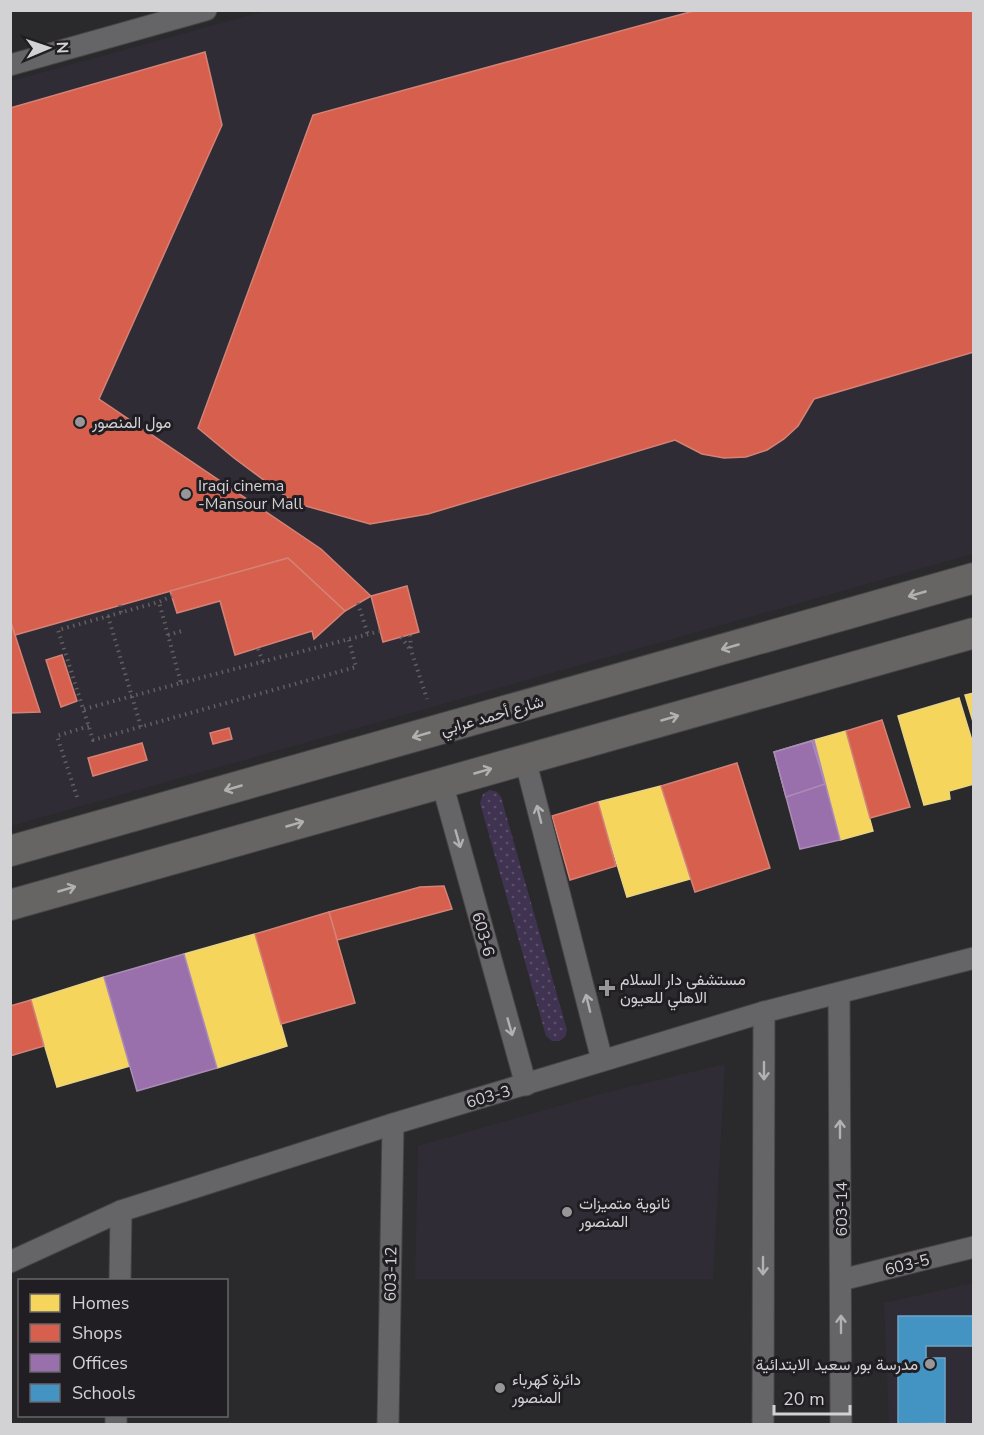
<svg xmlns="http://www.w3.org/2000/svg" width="984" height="1435" font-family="'Nunito Sans',Vazirmatn,sans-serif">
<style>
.built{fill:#302c36}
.grass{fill:url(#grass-dots)}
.homes{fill:#f6d55c;stroke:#ebd480;stroke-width:1.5}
.shops{fill:#d6604d;stroke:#d58276;stroke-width:1.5}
.offices{fill:#9970ab;stroke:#aa8db7;stroke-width:1.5}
.schools{fill:#4393c3;stroke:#6ea6c8;stroke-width:1.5}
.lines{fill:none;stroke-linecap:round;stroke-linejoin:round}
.minor-casing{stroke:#454447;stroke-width:23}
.secondary-casing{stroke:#454447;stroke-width:32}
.path{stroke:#605f61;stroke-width:4;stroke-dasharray:1.5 4.5;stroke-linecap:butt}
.minor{stroke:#656466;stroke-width:21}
.secondary{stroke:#666564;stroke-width:30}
.oneway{stroke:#b2b1b2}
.oneway2{stroke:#b1b0b3}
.poi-dot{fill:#979699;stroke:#201e23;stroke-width:2}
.labels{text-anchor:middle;stroke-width:6;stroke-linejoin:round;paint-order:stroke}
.poi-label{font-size:16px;fill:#d2d1d4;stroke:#201e23;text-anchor:start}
.street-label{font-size:16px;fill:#d2d1d4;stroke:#201e23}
</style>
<defs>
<pattern id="grass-dots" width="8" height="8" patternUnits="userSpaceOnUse" patternTransform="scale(1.5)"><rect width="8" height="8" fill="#403351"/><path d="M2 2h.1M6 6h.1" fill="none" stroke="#5b5069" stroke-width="1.8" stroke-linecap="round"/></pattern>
</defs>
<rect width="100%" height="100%" fill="#2a292c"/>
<g class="built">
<path d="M 265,11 L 973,11 L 973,554 L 11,826 L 11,81 Z"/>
<path d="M 725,1064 L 713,1279 L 415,1279 L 418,1146 L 608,1092 Z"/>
<path d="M 973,1283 L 973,1424 L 889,1424 L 884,1303 Z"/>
</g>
<path class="grass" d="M 490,790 L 497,792 L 501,797 L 567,1030 L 565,1037 L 559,1041 L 552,1041 L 546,1036 L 480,803 L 483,794 Z"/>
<g class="homes">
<path d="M 974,693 L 974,725 L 965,695 Z"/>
<path d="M 959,698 L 974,747 L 974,784 L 949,791 L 950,799 L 924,805 L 898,716 Z"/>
<path d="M 846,731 L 873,831 L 840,840 L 814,740 Z"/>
<path d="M 661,786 L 690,879 L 627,897 L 598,802 Z"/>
<path d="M 255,934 L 287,1046 L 217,1068 L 184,954 Z"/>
<path d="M 104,977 L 130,1066 L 57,1087 L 31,1000 Z"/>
</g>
<g class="shops">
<path d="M 697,10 L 974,10 L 974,352 L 814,399 L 798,426 L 784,439 L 767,450 L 746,457 L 724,458 L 702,454 L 675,440 L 428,514 L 370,524 L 295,503 L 234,458 L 198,428 L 313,115 Z"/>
<path d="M 205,52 L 222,125 L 99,399 L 321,549 L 371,596 L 345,611 L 288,558 L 15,635 L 10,620 L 10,108 Z"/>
<path d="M 288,558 L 345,611 L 314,639 L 312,631 L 235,655 L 220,601 L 177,613 L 170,591 Z"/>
<path d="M 407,586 L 419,632 L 383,642 L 371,596 Z"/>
<path d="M 10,620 L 15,635 L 40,712 L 10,713 Z"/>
<path d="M 62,655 L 77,701 L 61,707 L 46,660 Z"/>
<path d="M 882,720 L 910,807 L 870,818 L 846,731 Z"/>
<path d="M 229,728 L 232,739 L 213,744 L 210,733 Z"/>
<path d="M 142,743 L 147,760 L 93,776 L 88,758 Z"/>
<path d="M 737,763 L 770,868 L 695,892 L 661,786 Z"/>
<path d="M 598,802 L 616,866 L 570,880 L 552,816 Z"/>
<path d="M 444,886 L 452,909 L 337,940 L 329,912 L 420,887 Z"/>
<path d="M 329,912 L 355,1003 L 281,1024 L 255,934 Z"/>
<path d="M 31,1000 L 44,1046 L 10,1056 L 10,1006 Z"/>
</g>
<g class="offices">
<path d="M 814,740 L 840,840 L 800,849 L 774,752 Z"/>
<path d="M 812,741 L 825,784 L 786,797 L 774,752 Z"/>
<path d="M 184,954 L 217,1068 L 137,1091 L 104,977 Z"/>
</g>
<path class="schools" d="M 898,1316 L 974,1316 L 974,1346 L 926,1346 L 926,1358 L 945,1358 L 945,1423 L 898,1424 Z"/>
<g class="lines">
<defs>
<g id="minor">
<path d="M 10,65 L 206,10"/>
<path d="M 525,759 L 602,1060"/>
<path d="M 442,783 L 526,1085"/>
<path d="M 839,994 L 841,1424"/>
<path d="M 10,1262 L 121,1211 L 393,1124 L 764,1012 L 974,958"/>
<path d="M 120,1280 L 121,1211"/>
<path d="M 841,1280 L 974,1247"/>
<path d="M 116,1424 L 116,1416"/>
<path d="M 388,1424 L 393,1124"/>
<path d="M 763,1424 L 764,1012"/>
</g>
<g id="secondary">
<path d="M 10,851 L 974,578"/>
<path d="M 10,905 L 974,633"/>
</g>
</defs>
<use href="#minor" class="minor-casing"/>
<use href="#secondary" class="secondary-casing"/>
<g class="path">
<path d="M 172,596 L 159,602 L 58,630 L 93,740 L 356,667 L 349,640"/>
<path d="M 358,603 L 368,635"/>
<path d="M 120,605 L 121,613"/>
<path d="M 108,616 L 141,727"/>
<path d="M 168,635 L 182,631"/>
<path d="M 410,635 L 411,650 L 427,699"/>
<path d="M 401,637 L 410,649"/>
<path d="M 258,649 L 263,662"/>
<path d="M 181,683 L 380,631"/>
<path d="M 84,709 L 181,683 L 159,602"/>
<path d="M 77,797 L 57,736 L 89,726"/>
</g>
<use href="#minor" class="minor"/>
<use href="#secondary" class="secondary"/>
</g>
<defs><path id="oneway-shaft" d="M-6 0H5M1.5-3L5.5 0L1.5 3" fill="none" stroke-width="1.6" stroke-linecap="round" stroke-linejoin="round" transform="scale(1.5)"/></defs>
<g class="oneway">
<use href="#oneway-shaft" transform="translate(917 594) rotate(164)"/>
<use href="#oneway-shaft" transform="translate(730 647) rotate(164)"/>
<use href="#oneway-shaft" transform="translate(670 718) rotate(-16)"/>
<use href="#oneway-shaft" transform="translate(421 735) rotate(164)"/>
<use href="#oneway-shaft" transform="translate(483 771) rotate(-16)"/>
<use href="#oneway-shaft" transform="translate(233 788) rotate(164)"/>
<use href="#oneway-shaft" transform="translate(295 824) rotate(-16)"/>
<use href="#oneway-shaft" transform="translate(67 889) rotate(-16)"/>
</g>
<g class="oneway2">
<use href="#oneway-shaft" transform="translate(539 814) rotate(-104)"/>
<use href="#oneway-shaft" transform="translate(458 839) rotate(74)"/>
<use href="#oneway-shaft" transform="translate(588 1003) rotate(-104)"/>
<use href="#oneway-shaft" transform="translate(510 1027) rotate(74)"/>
<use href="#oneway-shaft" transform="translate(764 1071) rotate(90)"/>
<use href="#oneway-shaft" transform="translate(840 1129) rotate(-90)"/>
<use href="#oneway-shaft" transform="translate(763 1266) rotate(90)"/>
<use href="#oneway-shaft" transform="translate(841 1324) rotate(-90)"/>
</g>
<g class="poi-dot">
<circle cx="80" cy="422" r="6"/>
<circle cx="186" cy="494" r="6"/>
<path d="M604 979h6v6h6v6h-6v6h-6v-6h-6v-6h6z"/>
<circle cx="567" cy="1212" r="6"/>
<circle cx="930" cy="1364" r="6"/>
<circle cx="500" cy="1388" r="6"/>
</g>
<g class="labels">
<g class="poi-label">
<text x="92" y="428">مول المنصور</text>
<text x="198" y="491">Iraqi cinema<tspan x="198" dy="18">-Mansour Mall</tspan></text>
<text x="620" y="985">مستشفى دار السلام<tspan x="620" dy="18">الاهلي للعيون</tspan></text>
<text x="579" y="1209">ثانوية متميزات<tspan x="579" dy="18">المنصور</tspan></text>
<text x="918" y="1370" text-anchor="end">مدرسة بور سعيد الابتدائية</text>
<text x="512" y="1385">دائرة كهرباء<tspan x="512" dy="18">المنصور</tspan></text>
</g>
<g class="street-label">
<text transform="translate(492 715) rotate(-16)" y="6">شارع أحمد عرابي</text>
<text transform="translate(484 934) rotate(74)" y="6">603-6</text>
<text transform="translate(488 1096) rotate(-16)" y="6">603-3</text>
<text transform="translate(841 1209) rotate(-90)" y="6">603-14</text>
<text transform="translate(907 1264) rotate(-14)" y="6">603-5</text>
<text transform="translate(390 1274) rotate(-89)" y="6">603-12</text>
</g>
</g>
<rect width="984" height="1435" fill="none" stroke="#d2d1d4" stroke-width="24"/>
<rect x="18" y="1279" width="210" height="138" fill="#201e23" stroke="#67666a" stroke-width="1.5"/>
<rect x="30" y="1294" width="30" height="18" fill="#f6d55c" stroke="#67666a" stroke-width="1.5"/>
<text x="72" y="1309" font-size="18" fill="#d2d1d4">Homes</text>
<rect x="30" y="1324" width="30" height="18" fill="#d6604d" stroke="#67666a" stroke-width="1.5"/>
<text x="72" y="1339" font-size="18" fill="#d2d1d4">Shops</text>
<rect x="30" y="1354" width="30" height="18" fill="#9970ab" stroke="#67666a" stroke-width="1.5"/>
<text x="72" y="1369" font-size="18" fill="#d2d1d4">Offices</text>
<rect x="30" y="1384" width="30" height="18" fill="#4393c3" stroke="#67666a" stroke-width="1.5"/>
<text x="72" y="1399" font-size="18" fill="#d2d1d4">Schools</text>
<g transform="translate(48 48) rotate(88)" stroke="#201e23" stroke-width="4.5" paint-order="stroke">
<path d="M0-4.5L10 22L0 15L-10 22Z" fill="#d2d1d4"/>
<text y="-9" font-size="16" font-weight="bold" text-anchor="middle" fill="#d2d1d4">N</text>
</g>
<path d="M774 1405v9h76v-9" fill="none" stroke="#d2d1d4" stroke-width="3"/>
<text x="783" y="1405" font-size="18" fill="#d2d1d4" stroke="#201e23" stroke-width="4.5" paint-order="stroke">20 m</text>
</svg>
